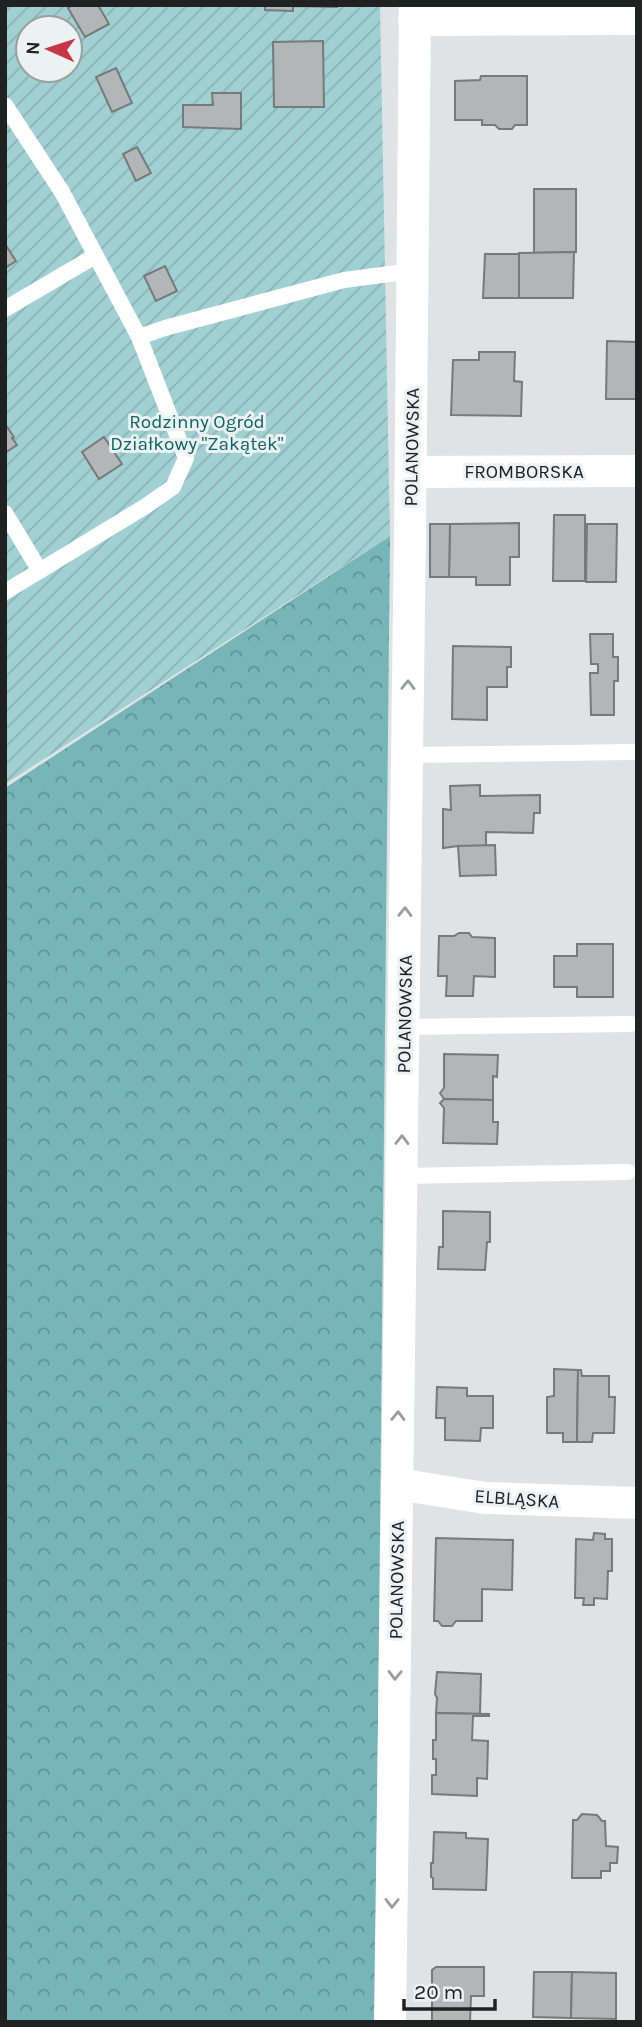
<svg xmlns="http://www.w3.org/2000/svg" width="642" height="2027" font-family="Karla,sans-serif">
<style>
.forest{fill:url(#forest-crowns)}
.garden{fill:url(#garden-furrows);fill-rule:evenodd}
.building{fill:#b2b6b6;stroke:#757a7a;stroke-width:2}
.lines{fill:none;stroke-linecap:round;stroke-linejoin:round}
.service{stroke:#fff;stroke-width:16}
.minor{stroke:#fff;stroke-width:32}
.oneway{stroke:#9b9c9c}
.labels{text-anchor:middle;stroke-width:6;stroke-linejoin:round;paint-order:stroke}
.park-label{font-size:19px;fill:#086468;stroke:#ecf1f1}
.street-label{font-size:19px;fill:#202222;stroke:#ecf1f1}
</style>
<defs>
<pattern id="forest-crowns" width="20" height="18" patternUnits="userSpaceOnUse" patternTransform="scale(1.75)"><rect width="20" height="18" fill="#76b5b8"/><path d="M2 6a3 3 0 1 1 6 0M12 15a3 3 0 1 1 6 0" fill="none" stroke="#609395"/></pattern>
<pattern id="garden-furrows" width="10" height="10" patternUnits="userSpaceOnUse" patternTransform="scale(1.75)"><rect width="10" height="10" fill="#a1d0d2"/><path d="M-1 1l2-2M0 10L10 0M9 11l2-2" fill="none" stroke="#8ab2b4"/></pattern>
</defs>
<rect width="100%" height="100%" fill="#dfe3e4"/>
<path class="forest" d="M 390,536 L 375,2022 L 5,2022 L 5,788 Z"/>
<path class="garden" d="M 5,5 L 380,5 L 390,536 L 5,784 ZM 28,28 L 70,28 L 70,70 L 28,70 Z"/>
<g class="building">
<path d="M 73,5 L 98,5 L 109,24 L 85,37 L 68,8 Z"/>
<path d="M 265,5 L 337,5 L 337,7 L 293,6 L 293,11 L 265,10 Z"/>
<path d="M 323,41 L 324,107 L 274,107 L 273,42 Z"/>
<path d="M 116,68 L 132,103 L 112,112 L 96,77 Z"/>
<path d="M 481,76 L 527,76 L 527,125 L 515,125 L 512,129 L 499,129 L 495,125 L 482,125 L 482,120 L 455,120 L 455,81 L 480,80 Z"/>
<path d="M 212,93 L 241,93 L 241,129 L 183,127 L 183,105 L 213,105 Z"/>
<path d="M 137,147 L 151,173 L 136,181 L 123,154 Z"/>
<path d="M 534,189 L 576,189 L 576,252 L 534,253 Z"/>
<path d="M 5,244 L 16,261 L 5,268 Z"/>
<path d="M 574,252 L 573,298 L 519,298 L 519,253 Z"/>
<path d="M 485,254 L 519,254 L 519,298 L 483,298 Z"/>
<path d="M 165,266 L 177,291 L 156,301 L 144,276 Z"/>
<path d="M 607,341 L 637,342 L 636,399 L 606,399 Z"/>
<path d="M 479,352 L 515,352 L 514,381 L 522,382 L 521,416 L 451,415 L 453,360 L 479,360 Z"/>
<path d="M 5,424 L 14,437 L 12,438 L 17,445 L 5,453 Z"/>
<path d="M 104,437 L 122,464 L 99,479 L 82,452 Z"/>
<path d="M 554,515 L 585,515 L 585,581 L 553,581 Z"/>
<path d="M 519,523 L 519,557 L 510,557 L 510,585 L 476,585 L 476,577 L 449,577 L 450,524 Z"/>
<path d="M 430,524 L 450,524 L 449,577 L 430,577 Z"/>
<path d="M 587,524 L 617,524 L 616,582 L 586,582 Z"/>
<path d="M 590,634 L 613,634 L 613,657 L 618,657 L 618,681 L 614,681 L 614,715 L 591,715 L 590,673 L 598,673 L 598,664 L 591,664 Z"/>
<path d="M 453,646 L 511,647 L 511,667 L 507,667 L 507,687 L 487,687 L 487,720 L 452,719 Z"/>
<path d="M 480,785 L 480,796 L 540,795 L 540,813 L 534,813 L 533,833 L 486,832 L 486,847 L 458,846 L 443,848 L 443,809 L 451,810 L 450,786 Z"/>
<path d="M 495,845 L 496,875 L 460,876 L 458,846 Z"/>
<path d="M 459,933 L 469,933 L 472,937 L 495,938 L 495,977 L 474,976 L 473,996 L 446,996 L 447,976 L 438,976 L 439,936 L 454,936 Z"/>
<path d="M 577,944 L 613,944 L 613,997 L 577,997 L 577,987 L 554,987 L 554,956 L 577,956 Z"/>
<path d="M 444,1054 L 498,1055 L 497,1077 L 493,1076 L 493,1100 L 444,1099 L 440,1093 L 444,1088 Z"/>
<path d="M 444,1099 L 493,1100 L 493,1122 L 498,1122 L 497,1144 L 443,1143 L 444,1108 L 440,1103 Z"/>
<path d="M 443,1211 L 490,1212 L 490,1242 L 487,1242 L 485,1270 L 438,1269 L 439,1247 L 443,1247 Z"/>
<path d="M 554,1369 L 578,1370 L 577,1442 L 563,1442 L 563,1433 L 547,1433 L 547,1397 L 554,1396 Z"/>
<path d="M 578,1370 L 581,1370 L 582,1376 L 609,1376 L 609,1397 L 615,1397 L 614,1433 L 593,1433 L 592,1442 L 577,1442 Z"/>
<path d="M 437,1387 L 467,1388 L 467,1396 L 493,1396 L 493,1428 L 481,1428 L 480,1441 L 445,1440 L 445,1418 L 436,1418 Z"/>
<path d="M 594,1533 L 605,1534 L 605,1539 L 612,1539 L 612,1571 L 608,1571 L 607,1599 L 594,1598 L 594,1605 L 583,1605 L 584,1598 L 575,1598 L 576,1539 L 593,1540 Z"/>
<path d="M 436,1538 L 513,1540 L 512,1590 L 482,1589 L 482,1621 L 456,1621 L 452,1626 L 442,1626 L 438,1621 L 434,1621 Z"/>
<path d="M 437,1672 L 481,1674 L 480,1714 L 436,1713 L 437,1698 L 435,1694 Z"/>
<path d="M 436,1713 L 489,1714 L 489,1716 L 473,1716 L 472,1740 L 488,1741 L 487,1779 L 477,1778 L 477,1796 L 432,1794 L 432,1775 L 436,1775 L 436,1759 L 433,1759 L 433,1740 L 436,1740 Z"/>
<path d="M 582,1814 L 597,1815 L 602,1821 L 605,1821 L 606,1846 L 618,1847 L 617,1863 L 610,1863 L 610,1871 L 601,1871 L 601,1878 L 572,1878 L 573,1820 L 577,1820 Z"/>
<path d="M 434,1832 L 466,1833 L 466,1838 L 488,1839 L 486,1890 L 433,1889 L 433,1878 L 431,1877 L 431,1863 L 433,1863 Z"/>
<path d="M 436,1967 L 484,1967 L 484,1996 L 471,1996 L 470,2022 L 432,2022 L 432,1970 Z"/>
<path d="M 534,1972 L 572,1972 L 571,2018 L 533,2017 Z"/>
<path d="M 572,1972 L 616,1973 L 616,2019 L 571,2018 Z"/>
</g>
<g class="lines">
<g class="service">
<path d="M 5,105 L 62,192 L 139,337 L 186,458 L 173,487 L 146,506 L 5,592"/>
<path d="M 5,309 L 95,256"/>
<path d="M 139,337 L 165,328 L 344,280 L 413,271"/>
<path d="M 5,513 L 40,571"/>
<path d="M 407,755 L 632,752"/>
<path d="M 403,1027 L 631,1024"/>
<path d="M 401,1176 L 628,1172"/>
</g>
<g class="minor">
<path d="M 414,20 L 637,19"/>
<path d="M 411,472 L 637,471"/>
<path d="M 397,1484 L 485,1498 L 637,1503"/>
<path d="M 390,2022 L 410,533 L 415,5"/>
</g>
</g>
<defs><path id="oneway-chevron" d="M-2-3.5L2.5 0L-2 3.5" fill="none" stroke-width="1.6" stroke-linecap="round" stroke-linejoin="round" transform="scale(1.75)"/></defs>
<g class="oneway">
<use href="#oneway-chevron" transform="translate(408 685) rotate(-89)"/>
<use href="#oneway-chevron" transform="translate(405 912) rotate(-89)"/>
<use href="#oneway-chevron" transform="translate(402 1140) rotate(-89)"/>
<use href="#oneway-chevron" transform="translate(398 1416) rotate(-89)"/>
<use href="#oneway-chevron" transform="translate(395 1675) rotate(91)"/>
<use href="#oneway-chevron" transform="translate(392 1903) rotate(91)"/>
</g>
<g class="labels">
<g class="park-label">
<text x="197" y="428">Rodzinny Ogród<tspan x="197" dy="22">Działkowy "Zakątek"</tspan></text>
</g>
<g class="street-label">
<text transform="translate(411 447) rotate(-89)" y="7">POLANOWSKA</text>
<text x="524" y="478">FROMBORSKA</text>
<text transform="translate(404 1014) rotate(-89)" y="7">POLANOWSKA</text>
<text transform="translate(517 1498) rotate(4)" y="7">ELBLĄSKA</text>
<text transform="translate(396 1580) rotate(-89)" y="7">POLANOWSKA</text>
</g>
</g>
<rect width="642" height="2027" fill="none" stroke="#202222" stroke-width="14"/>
<g transform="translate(49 49) rotate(273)"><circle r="33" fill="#ecf1f1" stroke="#9a9e9e" stroke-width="2"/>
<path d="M0-5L12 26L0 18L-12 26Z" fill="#c63646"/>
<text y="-10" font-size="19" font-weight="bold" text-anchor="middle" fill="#202222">N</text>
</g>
<path d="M404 1999v10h91v-10" fill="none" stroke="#202222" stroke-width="3.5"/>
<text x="414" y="1999" font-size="21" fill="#202222" stroke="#ecf1f1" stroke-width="5" paint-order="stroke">20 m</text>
</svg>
